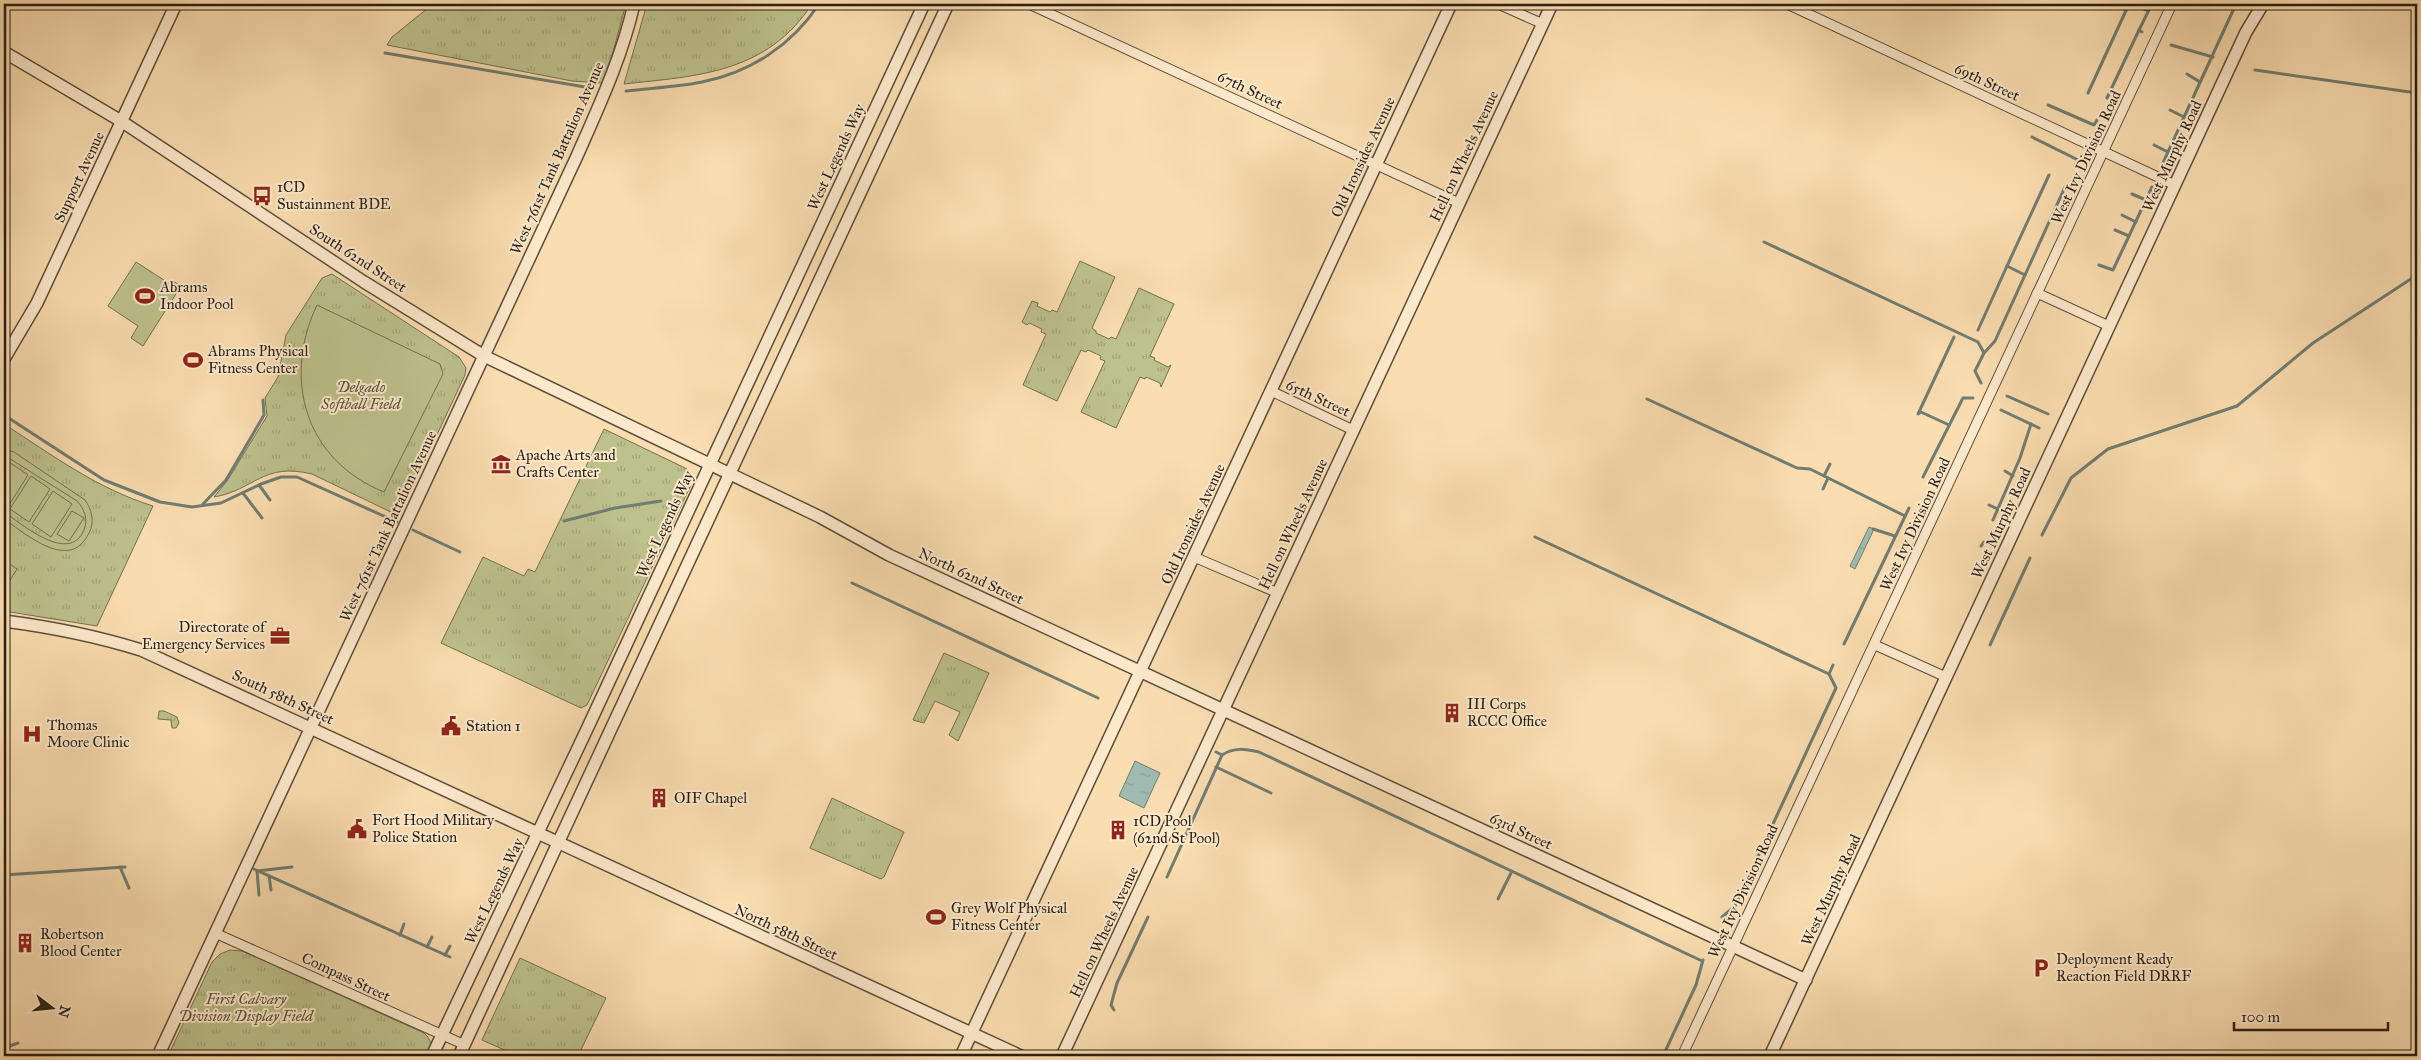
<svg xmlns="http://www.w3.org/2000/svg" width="2421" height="1060" font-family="'IM FELL Great Primer',serif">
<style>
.grass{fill:url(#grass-tufts);stroke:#737050}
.garden{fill:#bdc18c;stroke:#737050}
.water{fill:url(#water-ripples);stroke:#707d72}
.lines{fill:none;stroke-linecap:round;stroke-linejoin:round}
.stream{stroke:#707d72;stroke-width:3}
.minor-casing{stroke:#5d4e3a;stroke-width:11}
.tertiary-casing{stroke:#5d4e3a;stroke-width:14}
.minor{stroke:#fce9cc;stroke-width:9}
.tertiary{stroke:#fce9cc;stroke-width:11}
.labels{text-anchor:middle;stroke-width:4;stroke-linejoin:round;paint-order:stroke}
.street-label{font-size:15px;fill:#291f13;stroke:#fce9cc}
.poi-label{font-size:15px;fill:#291f13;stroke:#fce9cc;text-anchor:start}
.park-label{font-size:15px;font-style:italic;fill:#555037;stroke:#fce9cc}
</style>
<defs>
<pattern id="grass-tufts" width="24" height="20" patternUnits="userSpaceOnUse" patternTransform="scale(1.25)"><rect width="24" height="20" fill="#bdc18c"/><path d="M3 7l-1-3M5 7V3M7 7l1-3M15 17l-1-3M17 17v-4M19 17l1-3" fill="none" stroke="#a2a578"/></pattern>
<pattern id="water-ripples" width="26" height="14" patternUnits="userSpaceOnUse" patternTransform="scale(1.25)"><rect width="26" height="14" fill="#9fbbb1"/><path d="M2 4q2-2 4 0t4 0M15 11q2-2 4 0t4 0" fill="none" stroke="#89a097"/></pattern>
</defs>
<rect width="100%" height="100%" fill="#faddb0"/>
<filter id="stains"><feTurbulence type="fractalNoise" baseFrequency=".004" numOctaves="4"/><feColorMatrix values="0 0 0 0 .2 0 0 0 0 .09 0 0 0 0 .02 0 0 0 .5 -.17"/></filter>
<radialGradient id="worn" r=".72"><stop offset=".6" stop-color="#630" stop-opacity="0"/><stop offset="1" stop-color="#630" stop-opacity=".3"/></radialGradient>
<g class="grass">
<path d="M 433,4 L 626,4 L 613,52 L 602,83 L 572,81 L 387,45 L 392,37 Z"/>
<path d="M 647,4 L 812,4 C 767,73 698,76 624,84 Z"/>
<path d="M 1080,261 L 1115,277 L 1092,328 L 1096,331 L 1096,333 L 1109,339 L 1111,337 L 1116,339 L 1139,288 L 1174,304 L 1150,356 L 1155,358 L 1154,360 L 1168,367 L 1171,365 L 1161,387 L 1160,383 L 1146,377 L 1145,379 L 1140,377 L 1116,428 L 1081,412 L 1105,361 L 1100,359 L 1101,356 L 1088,350 L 1086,352 L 1081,350 L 1057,401 L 1023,385 L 1046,334 L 1041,332 L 1042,329 L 1029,323 L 1027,325 L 1022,322 L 1032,301 L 1038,303 L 1037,306 L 1050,312 L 1052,310 L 1057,312 Z"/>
<path d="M 332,274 L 459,357 L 466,368 L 465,375 L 399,516 L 312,474 C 262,462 255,490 214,497 L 227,481 L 267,416 L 265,398 L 278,377 L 286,335 L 322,278 Z"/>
<path d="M 4,424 C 52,455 98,489 153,506 L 97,626 L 4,611 Z"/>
<path d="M 604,429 L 683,467 L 687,469 L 690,477 L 690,487 L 587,705 L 581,708 L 441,643 L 483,557 L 524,576 L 528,569 L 535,572 Z"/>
<path d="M 944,653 L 989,673 L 958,741 L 949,735 L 960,712 L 935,701 L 924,723 L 913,720 Z"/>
<path d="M 159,711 L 164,711 L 177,717 L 179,723 L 176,728 L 172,728 L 171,720 L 158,719 Z"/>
<path d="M 832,798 L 904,832 L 884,877 L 881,879 L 810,848 Z"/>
<path d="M 230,950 L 242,951 L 424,1033 C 433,1041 431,1046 428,1056 L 168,1056 L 212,962 L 220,954 Z"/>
<path d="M 520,958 L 606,998 L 578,1056 L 518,1056 L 482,1040 Z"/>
</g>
<g class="garden">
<path d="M 136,262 L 170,284 L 173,281 L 181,286 L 143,346 L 131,338 L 138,326 L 108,306 Z"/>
<path d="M 317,305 L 440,364 L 443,374 L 384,492 C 305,460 282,379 317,305 Z"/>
<path d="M 4,449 L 14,452 L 85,500 C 92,510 95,522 89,533 C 70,573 26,534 4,519 L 4,512 C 22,524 69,565 84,530 C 88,519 85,510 77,501 L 4,455 Z"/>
<path d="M 9,462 L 28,475 L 7,508 L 4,506 L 4,470 Z"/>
<path d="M 31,476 L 50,489 L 29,522 L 10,509 Z"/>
<path d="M 53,491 L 72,504 L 51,537 L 32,524 Z"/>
<path d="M 72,511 L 84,518 L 69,541 L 57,534 Z"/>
<path d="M 4,560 L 17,569 L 4,590 Z"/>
</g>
<g class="water">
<path d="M 1869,527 L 1874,529 L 1855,569 L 1850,566 Z"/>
<path d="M 1135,761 L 1160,773 L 1144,808 L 1119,796 Z"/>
</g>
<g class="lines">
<g class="stream">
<path d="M 2132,4 L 2148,11"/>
<path d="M 2139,30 L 2152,4"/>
<path d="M 2171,45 L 2213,57"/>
<path d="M 385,53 L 591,88"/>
<path d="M 2255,70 L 2417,93"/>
<path d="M 2187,74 L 2200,82"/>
<path d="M 626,91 C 651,88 677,87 702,82 C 751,72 792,45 819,4"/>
<path d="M 2088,93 L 2129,4"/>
<path d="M 2107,98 L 2139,30 L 2142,32"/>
<path d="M 2048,105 L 2094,125 L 2097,120"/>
<path d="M 2170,110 L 2184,117"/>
<path d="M 2032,137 L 2078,160 L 2075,166"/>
<path d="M 2154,145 L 2168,152"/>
<path d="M 2163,163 L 2236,4"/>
<path d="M 2132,194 L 2146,200"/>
<path d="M 2122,215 L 2136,222"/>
<path d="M 2115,230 L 2129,236"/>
<path d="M 1764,242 L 1978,342 L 1984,353 L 1975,371 L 1981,383"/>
<path d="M 2099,265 L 2113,270 L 2152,187"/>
<path d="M 2025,275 L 2007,266 L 2049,175"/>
<path d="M 1978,330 L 2007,266"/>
<path d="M 1984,353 L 1995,341 L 2065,187"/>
<path d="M 2007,396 L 2048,414"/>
<path d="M 1647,399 L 1797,468 L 1810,469 L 1905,516"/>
<path d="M 2001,410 L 2039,428"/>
<path d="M 4,415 L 104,480 L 160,502 L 192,507 L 221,503 L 261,484 L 281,477 L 297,477 L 397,522"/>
<path d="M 1949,425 L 1921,412 L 1918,414 L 1954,337"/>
<path d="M 2005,471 L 2013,476"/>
<path d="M 1824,476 L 1830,464"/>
<path d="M 1923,477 L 1963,398 L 1973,398"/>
<path d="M 259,485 L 270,500"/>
<path d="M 1823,489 L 1828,478"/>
<path d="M 243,493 L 262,518"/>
<path d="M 203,504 L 226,480 L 264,415 L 263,400"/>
<path d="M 1989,505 L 1998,509"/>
<path d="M 1993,520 L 2020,458 L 2031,424"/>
<path d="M 564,521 L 615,508 L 661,501"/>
<path d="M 1873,529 L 1895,536"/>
<path d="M 413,530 L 460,552"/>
<path d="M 2042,535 L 2071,478 L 2108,449 L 2237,406 L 2313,343 L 2417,275"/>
<path d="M 1535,537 L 1829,674 L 1833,665"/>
<path d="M 1981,546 L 1984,542"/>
<path d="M 852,583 L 1098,698"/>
<path d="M 1844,644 L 1909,508"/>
<path d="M 1990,645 L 2030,558"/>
<path d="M 1222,755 C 1234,747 1245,749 1259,752 L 1702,961"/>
<path d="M 1216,767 L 1271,793"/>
<path d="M 120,867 L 129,888"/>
<path d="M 254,869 L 450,957"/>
<path d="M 4,875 L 125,867"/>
<path d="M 269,876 L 271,890"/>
<path d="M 1167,877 L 1222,755 L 1216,752"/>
<path d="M 259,895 L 257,871 L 292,867"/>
<path d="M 1498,899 L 1511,873"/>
<path d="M 1722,917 L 1735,906 L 1836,688 L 1829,674"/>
<path d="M 400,935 L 404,924"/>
<path d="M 427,947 L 432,937"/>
<path d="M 445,955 L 450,946"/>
<path d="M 1114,1010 L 1111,1005 L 1117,983 L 1148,917"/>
<path d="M 4,1048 L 18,1043"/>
<path d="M 4,1053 L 6,1056"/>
<path d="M 1663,1056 L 1696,985 L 1703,960"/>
</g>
<defs>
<g id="minor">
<path d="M 1029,4 L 1459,203"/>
<path d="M 1498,4 L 1543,24"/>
<path d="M 1787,4 L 2175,185"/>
<path d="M 2037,293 L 2109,326"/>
<path d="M 1271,391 L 1353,430"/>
<path d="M 1194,557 L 1278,593"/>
<path d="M 1875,645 L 1946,677"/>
<path d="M 215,933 L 465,1045"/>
<path d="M 1682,1056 L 2172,4"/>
</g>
<g id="tertiary">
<path d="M 4,52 L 121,121 L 364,282 L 484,356 L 820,517 L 889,555 L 1806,980"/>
<path d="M 4,359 L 37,303 L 176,4"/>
<path d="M 4,621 C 51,627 96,636 141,650 L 1021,1056"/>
<path d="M 158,1056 L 577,156 C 599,106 622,57 634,4"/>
<path d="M 432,1056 L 588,727 L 924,4"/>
<path d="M 459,1056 L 948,4"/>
<path d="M 961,1056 L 1451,4"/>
<path d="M 1062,1056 L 1552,4"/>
<path d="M 1770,1056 L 2246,32 L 2263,4"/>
</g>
</defs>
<use href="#minor" class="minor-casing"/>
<use href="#tertiary" class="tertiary-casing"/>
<use href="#minor" class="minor"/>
<use href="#tertiary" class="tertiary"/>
</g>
<defs>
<symbol id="bus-bare" viewBox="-9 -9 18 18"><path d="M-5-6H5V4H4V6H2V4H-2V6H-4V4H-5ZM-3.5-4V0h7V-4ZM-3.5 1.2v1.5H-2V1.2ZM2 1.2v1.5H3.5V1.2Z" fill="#8f2418" stroke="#fce9cc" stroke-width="2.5" paint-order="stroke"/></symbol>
<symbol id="stadium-bare" viewBox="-9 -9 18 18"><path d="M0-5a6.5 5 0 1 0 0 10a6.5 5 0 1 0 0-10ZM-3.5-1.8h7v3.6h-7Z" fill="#8f2418" stroke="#fce9cc" stroke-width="2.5" paint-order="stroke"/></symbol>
<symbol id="museum-bare" viewBox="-9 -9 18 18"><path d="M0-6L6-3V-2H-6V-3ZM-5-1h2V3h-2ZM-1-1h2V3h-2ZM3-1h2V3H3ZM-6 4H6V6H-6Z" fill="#8f2418" stroke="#fce9cc" stroke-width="2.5" paint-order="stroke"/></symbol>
<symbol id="office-bare" viewBox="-9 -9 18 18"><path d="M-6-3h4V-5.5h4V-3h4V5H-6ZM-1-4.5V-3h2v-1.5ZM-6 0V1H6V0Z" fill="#8f2418" stroke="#fce9cc" stroke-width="2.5" paint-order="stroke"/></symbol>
<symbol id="building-bare" viewBox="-9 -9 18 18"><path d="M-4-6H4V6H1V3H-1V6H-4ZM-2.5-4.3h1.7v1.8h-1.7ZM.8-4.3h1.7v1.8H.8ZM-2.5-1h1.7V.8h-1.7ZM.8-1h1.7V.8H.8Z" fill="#8f2418" stroke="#fce9cc" stroke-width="2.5" paint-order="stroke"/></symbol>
<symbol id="civic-bare" viewBox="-9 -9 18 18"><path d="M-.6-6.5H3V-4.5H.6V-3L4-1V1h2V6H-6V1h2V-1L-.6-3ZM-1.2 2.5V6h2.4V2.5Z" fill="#8f2418" stroke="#fce9cc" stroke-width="2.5" paint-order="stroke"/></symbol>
<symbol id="hospital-bare" viewBox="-9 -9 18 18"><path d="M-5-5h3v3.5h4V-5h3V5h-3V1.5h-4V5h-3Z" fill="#8f2418" stroke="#fce9cc" stroke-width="2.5" paint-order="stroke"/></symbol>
<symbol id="parking-bare" viewBox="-9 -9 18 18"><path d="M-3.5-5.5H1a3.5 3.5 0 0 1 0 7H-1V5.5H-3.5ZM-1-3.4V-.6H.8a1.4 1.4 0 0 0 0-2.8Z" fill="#8f2418" stroke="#fce9cc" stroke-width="2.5" paint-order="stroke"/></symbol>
</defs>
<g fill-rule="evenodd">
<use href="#bus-bare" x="248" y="182" width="28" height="28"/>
<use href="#stadium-bare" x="131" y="282" width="28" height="28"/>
<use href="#stadium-bare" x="179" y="346" width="28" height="28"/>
<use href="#museum-bare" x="487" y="450" width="28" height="28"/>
<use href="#office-bare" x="266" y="622" width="28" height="28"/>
<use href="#building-bare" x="1438" y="699" width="28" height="28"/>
<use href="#civic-bare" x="437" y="712" width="28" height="28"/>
<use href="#hospital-bare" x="18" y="720" width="28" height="28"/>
<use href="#building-bare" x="645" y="784" width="28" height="28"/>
<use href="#civic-bare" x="343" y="815" width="28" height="28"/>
<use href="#building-bare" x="1104" y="816" width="28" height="28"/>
<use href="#stadium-bare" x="922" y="903" width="28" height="28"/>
<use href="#building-bare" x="11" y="929" width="28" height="28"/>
<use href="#parking-bare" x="2027" y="954" width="28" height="28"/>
</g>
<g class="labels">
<g class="street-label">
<text transform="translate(1987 82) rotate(25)" y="5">69th Street</text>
<text transform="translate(1250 90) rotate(25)" y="5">67th Street</text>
<text transform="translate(1464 156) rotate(-65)" y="5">Hell on Wheels Avenue</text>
<text transform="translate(2172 156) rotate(-65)" y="5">West Murphy Road</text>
<text transform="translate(836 157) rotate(-65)" y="5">West Legends Way</text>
<text transform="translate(1363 157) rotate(-65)" y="5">Old Ironsides Avenue</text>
<text transform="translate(2086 157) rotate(-65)" y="5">West Ivy Division Road</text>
<text transform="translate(557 158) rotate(-66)" y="5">West 761st Tank Battalion Avenue</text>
<text transform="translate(79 177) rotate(-65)" y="5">Support Avenue</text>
<text transform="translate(358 258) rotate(33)" y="5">South 62nd Street</text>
<text transform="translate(1318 398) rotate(25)" y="5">65th Street</text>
<text transform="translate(2001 523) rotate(-65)" y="5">West Murphy Road</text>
<text transform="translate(665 524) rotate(-65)" y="5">West Legends Way</text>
<text transform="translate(1193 524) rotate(-65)" y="5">Old Ironsides Avenue</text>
<text transform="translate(1293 524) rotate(-65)" y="5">Hell on Wheels Avenue</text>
<text transform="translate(1915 524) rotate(-65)" y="5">West Ivy Division Road</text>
<text transform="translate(388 526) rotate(-65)" y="5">West 761st Tank Battalion Avenue</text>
<text transform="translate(971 576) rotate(25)" y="5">North 62nd Street</text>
<text transform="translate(283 697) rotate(25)" y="5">South 58th Street</text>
<text transform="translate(1521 831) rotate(25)" y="5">63rd Street</text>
<text transform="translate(1831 890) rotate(-65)" y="5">West Murphy Road</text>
<text transform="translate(494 891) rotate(-64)" y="5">West Legends Way</text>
<text transform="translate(1743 891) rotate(-65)" y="5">West Ivy Division Road</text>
<text transform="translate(786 932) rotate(25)" y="5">North 58th Street</text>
<text transform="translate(1104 932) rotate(-65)" y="5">Hell on Wheels Avenue</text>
<text transform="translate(346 977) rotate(25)" y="5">Compass Street</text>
</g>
<g class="poi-label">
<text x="277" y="192">1CD<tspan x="277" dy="17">Sustainment BDE</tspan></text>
<text x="160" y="292">Abrams<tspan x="160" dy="17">Indoor Pool</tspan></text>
<text x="208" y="356">Abrams Physical<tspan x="208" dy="17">Fitness Center</tspan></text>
<text x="516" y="460">Apache Arts and<tspan x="516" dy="17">Crafts Center</tspan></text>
<text x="265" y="632" text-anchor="end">Directorate of<tspan x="265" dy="17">Emergency Services</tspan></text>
<text x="1467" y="709">III Corps<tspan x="1467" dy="17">RCCC Office</tspan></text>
<text x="47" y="730">Thomas<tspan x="47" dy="17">Moore Clinic</tspan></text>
<text x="466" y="731">Station 1</text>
<text x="674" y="803">OIF Chapel</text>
<text x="372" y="825">Fort Hood Military<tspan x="372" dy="17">Police Station</tspan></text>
<text x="1133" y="826">1CD Pool<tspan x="1133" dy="17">(62nd St Pool)</tspan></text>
<text x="951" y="913">Grey Wolf Physical<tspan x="951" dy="17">Fitness Center</tspan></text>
<text x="40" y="939">Robertson<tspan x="40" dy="17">Blood Center</tspan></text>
<text x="2056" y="964">Deployment Ready<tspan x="2056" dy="17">Reaction Field DRRF</tspan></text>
</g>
<g class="park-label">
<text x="361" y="392">Delgado<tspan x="361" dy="17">Softball Field</tspan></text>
<text x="246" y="1004">First Calvary<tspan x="246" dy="17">Division Display Field</tspan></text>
</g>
</g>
<rect width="2421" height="1060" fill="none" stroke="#faddb0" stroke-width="20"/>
<rect x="5" y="5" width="2411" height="1050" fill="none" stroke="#291f13" stroke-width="2.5"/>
<rect x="10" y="10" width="2401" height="1040" fill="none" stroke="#291f13"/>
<g transform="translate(52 1008) rotate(106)" stroke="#fce9cc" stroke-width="4" paint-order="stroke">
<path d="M0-4L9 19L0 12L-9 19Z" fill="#291f13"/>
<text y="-8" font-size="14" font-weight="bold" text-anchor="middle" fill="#291f13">N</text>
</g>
<path d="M2234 1022v8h154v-8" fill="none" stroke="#291f13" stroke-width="2.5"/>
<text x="2241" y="1022" font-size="15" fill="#291f13" stroke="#fce9cc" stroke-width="4" paint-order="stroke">100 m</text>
<rect width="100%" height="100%" filter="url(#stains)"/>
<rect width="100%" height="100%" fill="url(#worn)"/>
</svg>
